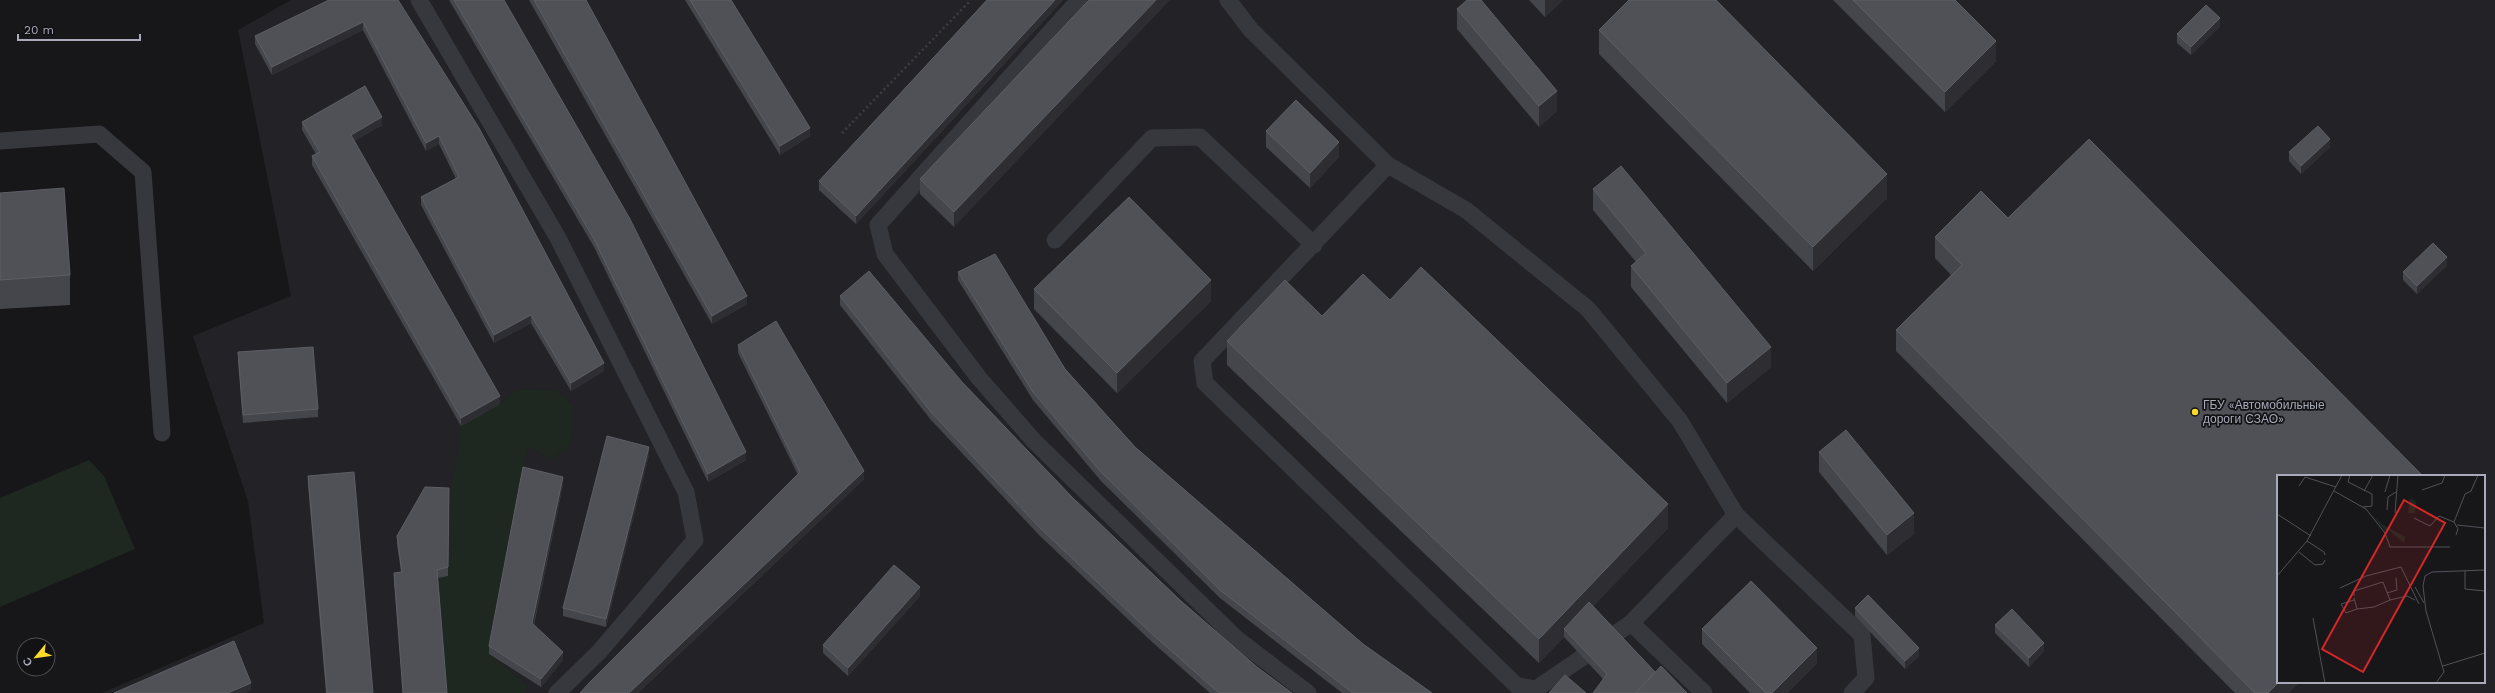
<svg xmlns="http://www.w3.org/2000/svg" width="2495" height="693" font-family="'Work Sans',sans-serif">
<style>
.built{fill:#232226;fill-rule:evenodd}
.green{fill:#1e2720}
.lines{fill:none;stroke-linecap:round;stroke-linejoin:round}
.path{stroke:#3d3e45;stroke-width:2.5;stroke-dasharray:2 3;stroke-linecap:butt}
.service{stroke:#37373e;stroke-width:17}
.wall{fill:#45464b}
.shaded-wall{fill:#2e2e32}
.building{fill:#505057;stroke:#5e5e66}
.poi-dot{fill:#fcda2a;stroke:#121114;stroke-width:1.5}
.labels{text-anchor:middle;stroke-width:3.5;stroke-linejoin:round;paint-order:stroke}
.poi-label{font-size:12px;fill:#a8aab9;stroke:#121114;text-anchor:start}
.inset-road{fill:none;stroke:#515159;stroke-width:1}
.view{fill:#d62828;fill-opacity:0.15;stroke:#d62828;stroke-width:2}
.inset-edge{fill:none;stroke:#a8aab9;stroke-width:2}
</style>
<rect width="100%" height="100%" fill="#171619"/>
<path class="built" d="M 291,0 L 2495,0 L 2495,693 L 102,693 L 264,623 L 248,501 L 193,336 L 291,296 L 238,30 ZM 2278,476 L 2484,476 L 2484,682 L 2278,682 Z"/>
<g class="green">
<path d="M 517,389 L 556,390 L 574,406 L 571,444 L 550,460 L 528,446 L 489,654 L 527,685 L 526,693 L 446,693 L 437,578 L 461,426 L 500,404 Z"/>
<path d="M 89,460 L 104,476 L 135,549 L 0,607 L 0,498 Z"/>
</g>
<g class="lines">
<path class="path" d="M 842,133 L 971,0"/>
<g class="service">
<path d="M 419,0 L 558,238 L 686,492 L 695,540 L 599,652 L 557,693"/>
<path d="M 1079,0 L 878,225 L 885,254 L 979,378 L 1034,441 L 1237,639 L 1308,693"/>
<path d="M 1228,0 L 1251,30 L 1388,165"/>
<path d="M 0,141 L 99,134 L 143,172 L 162,433"/>
<path d="M 1055,240 L 1152,138 L 1200,137 L 1314,245"/>
<path d="M 1736,515 L 1862,635 L 1866,678 L 1852,693"/>
<path d="M 1631,623 L 1704,693"/>
<path d="M 1583,657 L 1536,689 L 1517,686 L 1205,383 L 1202,361 L 1388,165 L 1466,210 L 1588,309 L 1680,421 L 1736,515 L 1631,623 L 1614,635"/>
</g>
</g>
<g class="wall">
<path d="M 398,0 L 604,371 L 571,391 L 531,323 L 494,343 L 421,205 L 421,197 L 456,179 L 439,144 L 426,151 L 363,30 L 272,75 L 255,44 L 255,36 Z"/>
<path d="M 449,0 L 504,0 L 746,460 L 708,482 L 594,247 Z"/>
<path d="M 529,0 L 586,0 L 747,304 L 712,324 Z"/>
<path d="M 685,0 L 731,0 L 810,136 L 780,155 Z"/>
<path d="M 987,0 L 1063,0 L 856,224 L 819,190 L 819,181 Z"/>
<path d="M 1089,0 L 954,227 L 920,194 L 920,179 Z"/>
<path d="M 1529,0 L 1563,0 L 1545,17 Z"/>
<path d="M 1833,0 L 1955,0 L 1996,61 L 1945,112 Z"/>
<path d="M 1457,9 L 1557,111 L 1539,127 L 1457,29 Z"/>
<path d="M 2220,26 L 2191,55 L 2177,43 L 2177,34 Z"/>
<path d="M 1599,30 L 1887,198 L 1813,271 L 1599,54 Z"/>
<path d="M 302,122 L 382,125 L 354,141 L 500,404 L 461,426 L 312,165 L 312,156 L 316,154 L 302,130 Z"/>
<path d="M 1266,131 L 1339,157 L 1310,188 L 1266,147 Z"/>
<path d="M 2330,147 L 2301,174 L 2289,161 L 2289,152 Z"/>
<path d="M 1593,189 L 1771,367 L 1727,403 L 1631,287 L 1631,266 L 1636,262 L 1593,210 Z"/>
<path d="M 1981,191 L 2278,682 L 2300,682 L 2288,693 L 2235,693 L 1896,351 L 1896,330 L 1951,275 L 1935,258 L 1935,237 Z"/>
<path d="M 0,193 L 70,275 L 70,305 L 0,309 Z"/>
<path d="M 2447,265 L 2417,294 L 2403,280 L 2403,272 Z"/>
<path d="M 958,272 L 1065,369 L 1135,447 L 1363,644 L 1432,693 L 1342,693 L 1220,598 L 1101,481 L 1033,400 L 958,280 Z"/>
<path d="M 1034,289 L 1211,301 L 1117,393 L 1034,309 Z"/>
<path d="M 840,296 L 962,382 L 1072,497 L 1181,601 L 1257,667 L 1292,693 L 1210,693 L 1152,642 L 1039,535 L 931,420 L 840,305 Z"/>
<path d="M 1390,300 L 1668,528 L 1593,606 L 1655,672 L 1687,693 L 1603,679 L 1564,637 L 1539,663 L 1227,365 L 1227,341 L 1322,316 Z"/>
<path d="M 738,345 L 864,479 L 638,693 L 580,693 L 798,475 L 738,353 Z"/>
<path d="M 238,352 L 318,409 L 318,417 L 243,423 L 238,361 Z"/>
<path d="M 1819,452 L 1914,534 L 1887,555 L 1819,472 Z"/>
<path d="M 649,455 L 606,627 L 563,616 L 563,608 Z"/>
<path d="M 308,476 L 373,693 L 326,693 L 308,485 Z"/>
<path d="M 563,485 L 534,625 L 563,660 L 541,687 L 489,654 L 489,646 Z"/>
<path d="M 449,488 L 448,576 L 438,578 L 447,693 L 403,693 L 394,581 L 394,573 L 401,573 L 397,544 L 397,536 Z"/>
<path d="M 920,596 L 848,676 L 823,653 L 823,645 Z"/>
<path d="M 1855,608 L 1919,656 L 1905,669 L 1855,616 Z"/>
<path d="M 1995,625 L 2044,651 L 2029,667 L 1995,633 Z"/>
<path d="M 1702,629 L 1817,663 L 1787,693 L 1750,693 L 1702,644 Z"/>
</g>
<g class="shaded-wall">
<path d="M 1055,0 L 1063,0 L 856,224 L 856,216 Z"/>
<path d="M 1156,0 L 1170,0 L 954,227 L 954,212 Z"/>
<path d="M 1545,0 L 1563,0 L 1545,17 Z"/>
<path d="M 2220,18 L 2220,26 L 2191,55 L 2191,47 Z"/>
<path d="M 363,22 L 363,30 L 272,75 L 272,67 Z"/>
<path d="M 1996,41 L 1996,61 L 1945,112 L 1945,92 Z"/>
<path d="M 1557,91 L 1557,111 L 1539,127 L 1539,106 Z"/>
<path d="M 382,117 L 382,125 L 351,143 L 351,135 Z"/>
<path d="M 810,128 L 810,136 L 780,155 L 780,146 Z"/>
<path d="M 439,136 L 439,144 L 426,151 L 426,143 Z"/>
<path d="M 2330,139 L 2330,147 L 2301,174 L 2301,166 Z"/>
<path d="M 1339,142 L 1339,157 L 1310,188 L 1310,173 Z"/>
<path d="M 1887,174 L 1887,198 L 1813,271 L 1813,247 Z"/>
<path d="M 2447,257 L 2447,265 L 2417,294 L 2417,286 Z"/>
<path d="M 1211,280 L 1211,301 L 1117,393 L 1117,373 Z"/>
<path d="M 747,296 L 747,304 L 712,324 L 712,316 Z"/>
<path d="M 531,315 L 531,323 L 494,343 L 494,335 Z"/>
<path d="M 1771,347 L 1771,367 L 1727,403 L 1727,383 Z"/>
<path d="M 604,363 L 604,371 L 571,391 L 571,383 Z"/>
<path d="M 500,396 L 500,404 L 461,426 L 461,418 Z"/>
<path d="M 649,447 L 649,455 L 606,627 L 606,619 Z"/>
<path d="M 746,452 L 746,460 L 708,482 L 708,474 Z"/>
<path d="M 864,471 L 864,479 L 638,693 L 629,693 Z"/>
<path d="M 563,477 L 563,485 L 532,632 L 532,623 Z"/>
<path d="M 1668,504 L 1668,528 L 1568,633 L 1564,629 L 1564,637 L 1539,663 L 1539,639 Z"/>
<path d="M 1914,513 L 1914,534 L 1887,555 L 1887,535 Z"/>
<path d="M 920,587 L 920,596 L 848,676 L 848,668 Z"/>
<path d="M 2044,643 L 2044,651 L 2029,667 L 2029,658 Z"/>
<path d="M 1817,648 L 1817,663 L 1787,693 L 1772,693 Z"/>
<path d="M 1919,648 L 1919,656 L 1905,669 L 1905,661 Z"/>
<path d="M 563,652 L 563,660 L 541,687 L 541,679 Z"/>
<path d="M 2279,682 L 2300,682 L 2288,693 L 2268,693 Z"/>
<path d="M 251,683 L 251,691 L 246,693 L 228,693 Z"/>
</g>
<g class="building">
<path d="M 329,0 L 398,0 L 479,128 L 604,363 L 571,383 L 531,315 L 494,335 L 421,197 L 459,177 L 439,136 L 426,143 L 363,22 L 272,67 L 255,36 Z"/>
<path d="M 454,0 L 504,0 L 630,219 L 746,452 L 708,474 L 594,239 Z"/>
<path d="M 534,0 L 586,0 L 747,296 L 712,316 Z"/>
<path d="M 690,0 L 731,0 L 810,128 L 780,146 Z"/>
<path d="M 987,0 L 1055,0 L 856,216 L 819,181 Z"/>
<path d="M 1089,0 L 1156,0 L 954,212 L 920,179 Z"/>
<path d="M 1467,0 L 1481,0 L 1557,91 L 1539,106 L 1457,9 Z"/>
<path d="M 1629,0 L 1716,0 L 1887,174 L 1813,247 L 1599,30 Z"/>
<path d="M 1853,0 L 1955,0 L 1996,41 L 1945,92 Z"/>
<path d="M 2206,5 L 2220,18 L 2191,47 L 2177,34 Z"/>
<path d="M 365,86 L 382,117 L 351,135 L 500,396 L 461,418 L 312,156 L 320,152 L 302,122 Z"/>
<path d="M 1296,100 L 1339,142 L 1310,173 L 1266,131 Z"/>
<path d="M 2318,126 L 2330,139 L 2301,166 L 2289,152 Z"/>
<path d="M 2089,139 L 2423,476 L 2278,476 L 2278,682 L 2279,682 L 2268,693 L 2255,693 L 1896,330 L 1962,265 L 1935,237 L 1981,191 L 2008,218 Z"/>
<path d="M 1621,166 L 1771,347 L 1727,383 L 1631,266 L 1646,253 L 1593,189 Z"/>
<path d="M 64,188 L 70,275 L 0,280 L 0,193 Z"/>
<path d="M 1129,197 L 1211,280 L 1117,373 L 1034,289 Z"/>
<path d="M 2433,243 L 2447,257 L 2417,286 L 2403,272 Z"/>
<path d="M 995,254 L 1065,369 L 1135,447 L 1363,644 L 1432,693 L 1353,693 L 1220,590 L 1101,472 L 1033,392 L 958,272 Z"/>
<path d="M 1421,267 L 1668,504 L 1539,639 L 1227,341 L 1285,280 L 1322,316 L 1363,274 L 1390,300 Z"/>
<path d="M 869,271 L 962,382 L 1072,497 L 1181,601 L 1257,667 L 1292,693 L 1219,693 L 1152,634 L 1039,527 L 931,412 L 840,296 Z"/>
<path d="M 776,321 L 864,471 L 629,693 L 580,693 L 590,682 L 800,472 L 738,345 Z"/>
<path d="M 313,347 L 318,409 L 243,415 L 238,352 Z"/>
<path d="M 1846,430 L 1914,513 L 1887,535 L 1819,452 Z"/>
<path d="M 607,436 L 649,447 L 606,619 L 563,608 Z"/>
<path d="M 523,467 L 563,477 L 532,623 L 563,652 L 541,679 L 489,646 Z"/>
<path d="M 354,472 L 373,693 L 327,693 L 308,476 Z"/>
<path d="M 425,487 L 449,488 L 448,567 L 437,570 L 447,693 L 403,693 L 394,573 L 402,572 L 397,536 Z"/>
<path d="M 894,565 L 920,587 L 848,668 L 823,645 Z"/>
<path d="M 1751,581 L 1817,648 L 1772,693 L 1766,693 L 1702,629 Z"/>
<path d="M 1868,595 L 1919,648 L 1905,661 L 1855,608 Z"/>
<path d="M 1589,602 L 1655,672 L 1636,693 L 1593,693 L 1607,674 L 1564,629 Z"/>
<path d="M 2012,609 L 2044,643 L 2029,658 L 1995,625 Z"/>
<path d="M 234,641 L 251,683 L 228,693 L 114,693 Z"/>
<path d="M 1661,666 L 1687,693 L 1636,693 Z"/>
<path d="M 1565,675 L 1586,693 L 1549,693 Z"/>
</g>
<circle class="poi-dot" cx="2195" cy="412" r="4"/>
<g class="labels">
<g class="poi-label">
<text x="2203" y="409">ГБУ «Автомобильные<tspan x="2203" dy="14">дороги СЗАО»</tspan></text>
</g>
</g>
<g transform="translate(2277 475)">
<rect width="208" height="208" fill="#171619"/>
<path d="M 133,23 L 139,26 L 138,38 L 131,38 ZM 94,39 L 105,49 L 128,62 L 127,68 L 113,56 L 108,56 Z" fill="#1e2720"/>
<path class="inset-road" d="M 73,0 L 71,7 L 95,19 L 95,31 L 86,32M 22,11 L 28,2 L 59,12M 145,15 L 165,8 L 168,0M 57,16 L 89,34 L 108,58 L 113,72 L 173,72M 87,16 L 96,0M 108,17 L 113,0M 110,35 L 111,22 L 119,17M 118,38 L 121,0M 0,39 L 34,61M 137,43 L 153,51 L 162,41 L 177,47M 180,50 L 208,53M 179,60 L 181,54 L 177,47 L 188,19 L 194,16 L 201,0M 30,66 L 47,77 L 48,80M 22,77 L 38,90 L 46,89 L 48,85M 188,96 L 188,114 L 208,116M 0,101 L 30,66 L 65,0M 138,112 L 147,128M 63,113 L 89,101 L 124,92 L 142,129M 110,118 L 120,115 L 119,103M 77,121 L 77,116 L 106,107 L 113,125 L 97,132 L 80,134 L 77,123M 77,125 L 64,129 L 69,138 L 80,134M 113,125 L 130,121 L 138,125M 36,143 L 48,208M 166,191 L 208,178M 159,208 L 167,197 L 149,136 L 146,111 L 148,101 L 155,97 L 208,95"/>
<path class="view" d="M 127,25 L 168,48 L 86,197 L 45,174 Z"/>
<rect width="208" height="208" class="inset-edge"/>
</g>
<g transform="translate(36 657) rotate(241)"><circle r="19" fill="#121114" stroke="#4e4e56"/>
<path d="M0-3L7 15L0 10L-7 15Z" fill="#fcda2a"/>
<text y="-6" font-size="11" font-weight="bold" text-anchor="middle" fill="#a8aab9">С</text>
</g>
<path d="M18 34v6h122v-6" fill="none" stroke="#a8aab9" stroke-width="2"/>
<text x="24" y="34" font-size="12" fill="#a8aab9" stroke="#121114" stroke-width="3" paint-order="stroke">20 m</text>
</svg>
